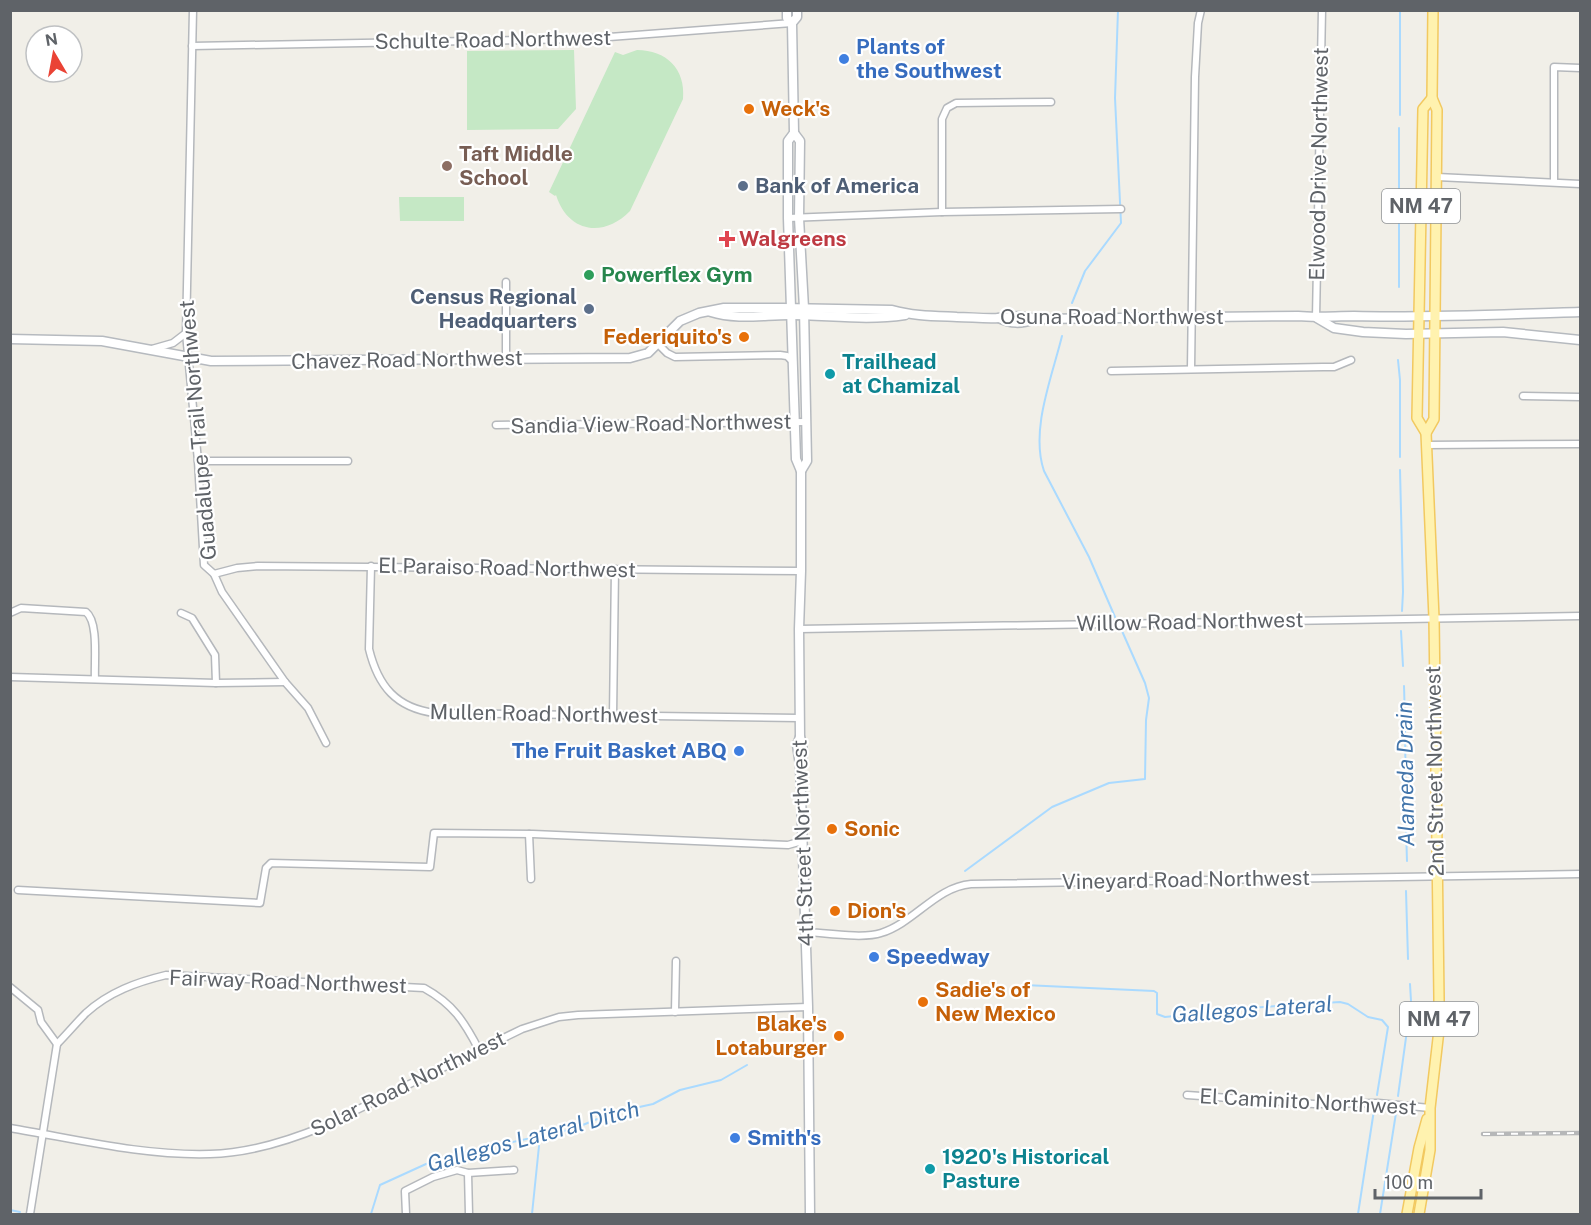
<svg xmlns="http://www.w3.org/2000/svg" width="1591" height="1225" font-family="'Public Sans',sans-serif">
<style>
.green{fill:#c5e8c5}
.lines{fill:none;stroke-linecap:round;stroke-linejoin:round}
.stream{stroke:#aadaff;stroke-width:2}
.street-casing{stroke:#b5b8bc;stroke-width:9}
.secondary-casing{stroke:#b6babf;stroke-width:11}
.primary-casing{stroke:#f2c960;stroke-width:12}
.street{stroke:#fff;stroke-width:6}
.secondary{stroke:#fff;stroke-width:8}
.primary{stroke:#fff2af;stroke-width:9}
.rail-casing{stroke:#b6b7b8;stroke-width:4.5}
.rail{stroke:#fff;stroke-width:2;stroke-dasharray:7;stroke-linecap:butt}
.shop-dot{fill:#3f7fe0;stroke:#fff;stroke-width:2}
.food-dot{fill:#e8710a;stroke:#fff;stroke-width:2}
.education-dot{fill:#8d6e63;stroke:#fff;stroke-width:2}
.service-dot{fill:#5c6f8a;stroke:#fff;stroke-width:2}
.health-dot{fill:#e0444e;stroke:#fff;stroke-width:2}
.leisure-dot{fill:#2e9e5b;stroke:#fff;stroke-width:2}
.culture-dot{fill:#0f9aa8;stroke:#fff;stroke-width:2}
.labels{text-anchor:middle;stroke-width:4.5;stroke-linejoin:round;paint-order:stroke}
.shield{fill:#fff;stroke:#8f9295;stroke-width:1.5}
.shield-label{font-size:20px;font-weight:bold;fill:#5f6368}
.street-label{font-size:21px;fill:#5f6368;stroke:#fff}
.shop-label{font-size:21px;font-weight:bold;fill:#366cbe;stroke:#fff;text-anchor:start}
.food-label{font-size:21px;font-weight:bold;fill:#c56008;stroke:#fff;text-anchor:start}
.education-label{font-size:21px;font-weight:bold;fill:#785e54;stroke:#fff;text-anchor:start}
.service-label{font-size:21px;font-weight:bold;fill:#4e5e75;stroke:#fff;text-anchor:start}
.health-label{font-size:21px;font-weight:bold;fill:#be3a42;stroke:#fff;text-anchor:start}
.leisure-label{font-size:21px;font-weight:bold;fill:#27864d;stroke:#fff;text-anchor:start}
.culture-label{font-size:21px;font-weight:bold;fill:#0d838f;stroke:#fff;text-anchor:start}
.water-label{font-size:22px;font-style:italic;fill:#4174aa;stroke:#fff}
</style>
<rect width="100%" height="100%" fill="#f1efe8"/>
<g class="green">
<path d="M 574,50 L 576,109 L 558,129 L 467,130 L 467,51 Z"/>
<path d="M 637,50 C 666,50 686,69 683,99 L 630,211 C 604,238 568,233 556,195 L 555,196 L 549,192 L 615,52 L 623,55 Z"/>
<path d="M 399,197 L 464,197 L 464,221 L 400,221 Z"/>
</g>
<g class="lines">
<g class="stream">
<path d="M 1400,115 L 1400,10"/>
<path d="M 1399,287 L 1399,128"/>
<path d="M 1072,303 L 1085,271 L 1121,223 L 1115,98 L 1118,10"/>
<path d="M 1062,336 C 1052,377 1030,430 1044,471 L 1089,557 L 1115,617"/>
<path d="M 1398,360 L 1400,380 L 1400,457"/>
<path d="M 1400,470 L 1403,592 L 1402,611"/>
<path d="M 1401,631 L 1403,666"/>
<path d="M 1404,686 C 1406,745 1405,803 1407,861"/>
<path d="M 965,871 L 1052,807 L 1109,783 L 1145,779 L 1146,720 L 1149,698 L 1145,683 L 1122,631"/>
<path d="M 1406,891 L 1408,959"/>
<path d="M 1024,985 L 1154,991 L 1157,993 L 1157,1014 L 1165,1017 L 1248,1008 L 1340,1002 L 1348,1004 L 1368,1017 L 1382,1020 L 1388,1027 L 1377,1095"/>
<path d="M 1398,1096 L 1411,1001 L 1410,984"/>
<path d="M 10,1210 L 20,1212"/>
<path d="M 371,1214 L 380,1185 L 426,1164 L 457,1154 L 573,1129 L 612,1113 L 653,1104 L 680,1090 L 721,1080 L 747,1065"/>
<path d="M 532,1214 L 539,1146"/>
<path d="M 1358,1214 L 1374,1110"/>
<path d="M 1380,1214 L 1396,1113"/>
</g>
<defs>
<g id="street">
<path d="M 193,10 L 186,333 L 198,461 L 204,565 L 214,574 L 222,592 L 285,682 L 308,708 L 326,743"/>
<path d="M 192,46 L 583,39 L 792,23"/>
<path d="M 1437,177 L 1580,184"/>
<path d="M 1554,182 L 1554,67 L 1580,68"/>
<path d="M 942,212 L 942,119 L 947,108 L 956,103 L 1051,102"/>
<path d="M 788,218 L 942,212 L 1121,209"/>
<path d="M 506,282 L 506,360"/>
<path d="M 1316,318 L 1322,10"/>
<path d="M 658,344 L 667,353 L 675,357 L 780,355 L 787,356 L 793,362"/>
<path d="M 152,349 L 173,343 L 186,333"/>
<path d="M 1191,369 L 1195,77 L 1198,23 L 1201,10"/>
<path d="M 1111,371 L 1323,367 L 1334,367 L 1351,360"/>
<path d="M 1523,396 L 1580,397"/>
<path d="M 496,425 L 806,422"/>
<path d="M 1426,445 L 1580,444"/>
<path d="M 198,461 L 348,461"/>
<path d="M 371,566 L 369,649 C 378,686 396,708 435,713 L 799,718"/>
<path d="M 214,574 L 237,568 L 258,566 L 801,571"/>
<path d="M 10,613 L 21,608 L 86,612 C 99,622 94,663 95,679"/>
<path d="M 181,613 L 192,618 L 215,655 L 216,683"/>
<path d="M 799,629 L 1580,616"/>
<path d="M 10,677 L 216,683 L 285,682"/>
<path d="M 613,716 L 615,569"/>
<path d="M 529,834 L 531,879"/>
<path d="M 18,890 L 260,903 L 266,868 L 271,863 L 430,867 L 434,833 L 533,834 L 788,845 L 802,841"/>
<path d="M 806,932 C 825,933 864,939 881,933 C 914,923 936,887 971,884 L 1580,874"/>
<path d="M 10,987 L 38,1010 L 41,1022 L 57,1044"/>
<path d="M 675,1012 L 676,961"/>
<path d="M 57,1044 C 67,1034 76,1023 86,1013 C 109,992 137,982 166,975 L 424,988 C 453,1004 464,1021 479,1050"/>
<path d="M 1187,1095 L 1314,1104 L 1378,1103 L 1430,1108"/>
<path d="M 10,1128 C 76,1139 143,1156 210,1154 C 250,1153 288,1141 324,1126 L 522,1029 L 559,1017 L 578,1015 L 808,1007"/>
<path d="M 468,1173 L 469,1214"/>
<path d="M 30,1214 L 57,1044"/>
<path d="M 406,1214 L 405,1191 L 433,1177 L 457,1170 L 468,1173 L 514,1170"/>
</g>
<g id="secondary">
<path d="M 787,10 L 787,18 L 792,23"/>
<path d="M 797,10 L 797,17 L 792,23 L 794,133 L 788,141 L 788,218 L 796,459 L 801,471 L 801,571 L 799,629 L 800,737 C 804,747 804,755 800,765 L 808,1007 L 810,1214"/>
<path d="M 794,133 L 800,141 L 799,218 L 804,308 L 807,461 L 801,471"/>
<path d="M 711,312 C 736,320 764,315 789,315 C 828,315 866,321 905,315"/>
<path d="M 999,318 C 1011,324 1021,324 1035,319"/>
<path d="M 1317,318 L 1334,328 L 1363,332 L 1406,334 L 1503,332 L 1580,340"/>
<path d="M 10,339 L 102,341 L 211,361 L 630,358 L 648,353 L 680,321 L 699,313 L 724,308 L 783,308 L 892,310 C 913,316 935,316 957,317 C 970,317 985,319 999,318 C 1012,317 1021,314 1035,319 L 1298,316 C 1317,318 1335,316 1354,316 C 1429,318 1505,314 1580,312"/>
<path d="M 800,737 L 797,745 L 800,765"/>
</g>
<g id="primary">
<path d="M 1426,433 L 1434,419 L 1437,110 L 1432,98 L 1433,10"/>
<path d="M 1407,1214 L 1419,1148 L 1427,1119"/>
<path d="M 1419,1214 L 1430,1150 L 1430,1108 L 1439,1030 L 1439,998 L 1434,618 L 1426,433 L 1417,418 L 1423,109 L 1432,98"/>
</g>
</defs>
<use href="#street" class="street-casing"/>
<use href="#secondary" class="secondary-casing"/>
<use href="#primary" class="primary-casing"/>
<use href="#street" class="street"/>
<use href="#secondary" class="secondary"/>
<use href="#primary" class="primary"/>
<defs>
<path id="rail" d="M 1483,1134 L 1580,1133"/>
</defs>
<use href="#rail" class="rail-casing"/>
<use href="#rail" class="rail"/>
</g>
<g class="shop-dot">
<circle cx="844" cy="59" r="6"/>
<circle cx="739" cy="751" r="6"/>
<circle cx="874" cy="957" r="6"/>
<circle cx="735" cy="1138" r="6"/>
</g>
<g class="food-dot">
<circle cx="749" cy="109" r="6"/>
<circle cx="744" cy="337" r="6"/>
<circle cx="832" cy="829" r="6"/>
<circle cx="835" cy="911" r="6"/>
<circle cx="923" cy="1002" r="6"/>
<circle cx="839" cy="1036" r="6"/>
</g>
<circle class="education-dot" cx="447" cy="166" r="6"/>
<g class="service-dot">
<circle cx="743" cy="186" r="6"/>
<circle cx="589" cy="309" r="6"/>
</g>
<path class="health-dot" d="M724 230h6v6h6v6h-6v6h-6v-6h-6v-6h6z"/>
<circle class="leisure-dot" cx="589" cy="275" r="6"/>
<g class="culture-dot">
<circle cx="830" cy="374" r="6"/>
<circle cx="930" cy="1169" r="6"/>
</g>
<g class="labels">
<g class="shield">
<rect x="1382" y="189" width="78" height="34" rx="4.5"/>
<rect x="1400" y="1002" width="78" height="34" rx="4.5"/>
</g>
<g class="shield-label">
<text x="1421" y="213">NM 47</text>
<text x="1439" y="1026">NM 47</text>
</g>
<g class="street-label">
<text transform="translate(493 40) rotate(-1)" y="7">Schulte Road Northwest</text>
<text transform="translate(1319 164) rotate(-89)" y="7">Elwood Drive Northwest</text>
<text x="1112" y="324">Osuna Road Northwest</text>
<text transform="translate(407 360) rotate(-1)" y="7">Chavez Road Northwest</text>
<text transform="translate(651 424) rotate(-1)" y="7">Sandia View Road Northwest</text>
<text transform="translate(198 430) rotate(-95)" y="7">Guadalupe Trail Northwest</text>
<text transform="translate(507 568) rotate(1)" y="7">El Paraiso Road Northwest</text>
<text transform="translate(1190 622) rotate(-1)" y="7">Willow Road Northwest</text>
<text transform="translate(544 714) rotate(1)" y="7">Mullen Road Northwest</text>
<text transform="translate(1435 771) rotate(-91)" y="7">2nd Street Northwest</text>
<text transform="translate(803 843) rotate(-92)" y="7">4th Street Northwest</text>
<text transform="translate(1186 880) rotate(-1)" y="7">Vineyard Road Northwest</text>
<text transform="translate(288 982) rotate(2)" y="7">Fairway Road Northwest</text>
<text transform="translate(408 1084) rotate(-26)" y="7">Solar Road Northwest</text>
<text transform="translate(1308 1102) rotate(3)" y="7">El Caminito Northwest</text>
</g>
<g class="shop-label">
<text x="856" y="54">Plants of<tspan x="856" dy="24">the Southwest</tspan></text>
<text x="727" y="758" text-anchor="end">The Fruit Basket ABQ</text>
<text x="886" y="964">Speedway</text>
<text x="747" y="1145">Smith's</text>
</g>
<g class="food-label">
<text x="761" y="116">Weck's</text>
<text x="732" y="344" text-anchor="end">Federiquito's</text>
<text x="844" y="836">Sonic</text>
<text x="847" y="918">Dion's</text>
<text x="935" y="997">Sadie's of<tspan x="935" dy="24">New Mexico</tspan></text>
<text x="827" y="1031" text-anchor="end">Blake's<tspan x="827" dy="24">Lotaburger</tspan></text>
</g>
<g class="education-label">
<text x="459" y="161">Taft Middle<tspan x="459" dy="24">School</tspan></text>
</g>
<g class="service-label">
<text x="755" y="193">Bank of America</text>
<text x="577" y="304" text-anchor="end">Census Regional<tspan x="577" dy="24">Headquarters</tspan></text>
</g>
<g class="health-label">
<text x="739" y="246">Walgreens</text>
</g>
<g class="leisure-label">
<text x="601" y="282">Powerflex Gym</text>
</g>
<g class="culture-label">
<text x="842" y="369">Trailhead<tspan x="842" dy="24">at Chamizal</tspan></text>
<text x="942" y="1164">1920's Historical<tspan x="942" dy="24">Pasture</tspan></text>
</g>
<g class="water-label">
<text transform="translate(1405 774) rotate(-91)" y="8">Alameda Drain</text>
<text transform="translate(1252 1009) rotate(-4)" y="8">Gallegos Lateral</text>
<text transform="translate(533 1136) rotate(-15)" y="8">Gallegos Lateral Ditch</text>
</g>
</g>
<rect width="1591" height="1225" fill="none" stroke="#5f6368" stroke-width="24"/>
<g transform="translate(54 54) rotate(350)"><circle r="28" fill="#ffffff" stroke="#bfc1c3" stroke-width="1.5"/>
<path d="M0-4.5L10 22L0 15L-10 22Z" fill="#ea4335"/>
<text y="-9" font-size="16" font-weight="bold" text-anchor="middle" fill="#5f6368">N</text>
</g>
<path d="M1375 1189v9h106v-9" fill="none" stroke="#5f6368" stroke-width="3"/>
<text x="1384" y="1189" font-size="18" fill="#5f6368" stroke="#ffffff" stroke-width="4.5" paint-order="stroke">100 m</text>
</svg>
